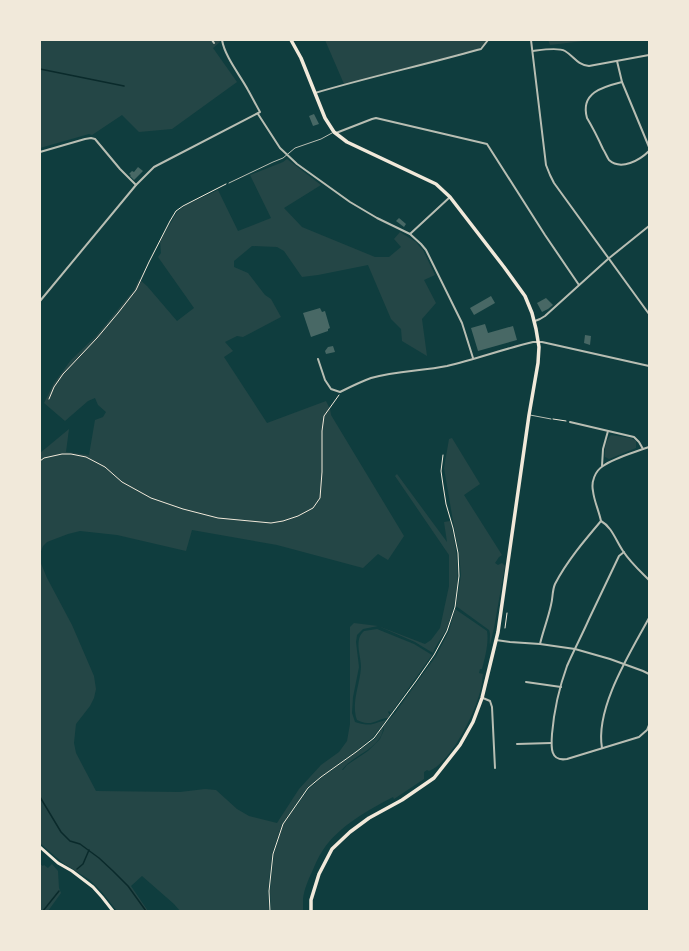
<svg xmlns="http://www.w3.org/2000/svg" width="689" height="951" font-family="'Crimson Pro',serif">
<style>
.green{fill:#244646}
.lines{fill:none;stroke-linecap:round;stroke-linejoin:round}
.stream{stroke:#0a2a2b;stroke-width:1.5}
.building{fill:#486865}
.path{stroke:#f1e9da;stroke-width:1}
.service{stroke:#b8beb3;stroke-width:1}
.minor{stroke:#b8beb3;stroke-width:2}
.secondary{stroke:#f1e9da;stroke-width:3}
.primary{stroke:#f1e9da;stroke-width:3.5}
</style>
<rect width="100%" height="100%" fill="#0f3d3e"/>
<g class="green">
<path d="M 40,40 L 219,40 L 220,42 L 213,48 L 237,82 L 172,129 L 139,132 L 122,115 L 92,135 L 89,134 L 40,148 Z"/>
<path d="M 325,40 L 487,40 L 482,46 L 478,49 L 344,84 Z"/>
<path d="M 548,40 L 592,40 L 550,45 Z"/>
<path d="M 287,159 L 321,185 L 284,208 L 302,227 L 375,257 L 389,257 L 401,247 L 394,239 L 400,232 L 416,242 L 419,246 L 423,250 L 435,275 L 424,280 L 436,303 L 422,319 L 427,356 L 402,341 L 401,329 L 391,319 L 368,265 L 318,275 L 302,277 L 284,251 L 277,247 L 252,246 L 234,261 L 234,267 L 248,273 L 265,295 L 271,299 L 281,317 L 243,337 L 237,336 L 225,342 L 233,351 L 224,357 L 267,423 L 326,401 L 330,409 L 331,415 L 404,536 L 388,560 L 378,554 L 363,568 L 277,545 L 192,530 L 186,551 L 117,535 L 80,531 L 68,534 L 47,542 L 43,546 L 40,554 L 40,453 L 69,429 L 66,452 L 89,455 L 95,420 L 103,417 L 106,412 L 98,405 L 95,398 L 88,401 L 65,421 L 44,403 L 54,383 L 71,360 L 97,335 L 134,290 L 139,279 L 147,286 L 177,321 L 194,308 L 158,257 L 161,253 L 160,241 L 177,212 L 186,205 L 218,190 L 238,231 L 271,218 L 250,175 L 283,162 Z"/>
<path d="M 611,435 L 631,438 L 636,441 L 636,448 L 609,459 L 605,457 C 604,450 606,439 611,435 Z"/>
<path d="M 452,438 L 480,484 L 464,495 L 502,555 L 499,557 L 495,563 L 498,565 L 502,563 L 505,566 L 494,628 L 490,645 C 489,640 491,634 489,630 L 456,606 L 461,575 L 459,553 L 453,521 L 444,468 L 449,439 Z"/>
<path d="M 397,474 L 447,542 L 444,522 L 450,521 C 460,559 461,591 447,628 C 443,637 436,644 433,653 L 415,642 L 378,626 L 363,629 L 357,635 L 356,642 L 359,667 L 353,697 L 352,713 L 355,722 C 372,727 371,724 386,720 L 373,737 L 356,751 L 320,777 L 307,788 L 282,824 L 272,854 L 268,891 L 269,911 L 180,911 L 174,904 L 142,876 L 131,886 L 148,911 L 117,911 L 102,892 L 90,880 L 63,863 L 49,851 L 40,843 L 40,561 L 47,578 L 72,625 L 94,676 L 96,689 L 94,698 L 90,706 L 76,724 L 74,743 L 76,753 L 96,791 L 180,792 L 205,789 L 216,790 L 237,809 L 249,816 L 277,823 L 299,789 L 321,765 L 339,752 L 347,741 L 350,724 L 350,627 L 354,623 L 378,626 L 425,644 L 431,640 L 440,628 L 449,586 L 449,555 L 395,476 Z"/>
<path d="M 455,609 L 487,631 C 489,643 485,657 482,669 L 480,669 L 479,673 L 483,674 C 482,680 482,686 480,692 C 474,715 451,762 429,771 L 427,770 L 424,772 L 424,779 L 394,799 L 393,797 C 368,810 339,826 323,850 C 318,857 315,865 312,872 C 308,880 304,890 303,899 C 303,903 303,907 303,911 L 271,911 L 270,891 L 274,854 L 283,824 L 309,789 L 321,778 L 375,739 L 382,728 L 383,730 C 382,733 381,737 379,739 C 369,753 351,757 342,770 L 343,770 L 347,765 L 368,751 L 380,739 L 384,730 L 383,727 L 395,713 L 436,656 L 449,631 Z"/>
<path d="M 377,629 L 414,644 L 432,655 L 391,713 L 389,711 L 388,712 L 390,715 L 388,718 C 381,718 374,724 367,723 C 364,723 360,721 357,720 C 351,702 360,685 361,667 C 361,658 357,648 359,639 C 360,635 362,633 364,631 Z"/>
<path d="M 40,864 L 43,866 L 44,865 L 48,868 L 52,864 L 58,871 L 59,888 L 61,893 L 48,911 L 40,911 Z"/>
</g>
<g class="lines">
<g class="stream">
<path d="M 40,69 L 124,86"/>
<path d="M 40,797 L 61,832 L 70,841 L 80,844 L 99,858 L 113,871 L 128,886 L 146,911"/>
<path d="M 77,869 L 83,864 L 89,850"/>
<path d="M 43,911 L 59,891"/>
</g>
</g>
<g class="building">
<path d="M 314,114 L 319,124 L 313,126 L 309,116 Z"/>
<path d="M 138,167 L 143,171 L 134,180 L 130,176 L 131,175 L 129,174 L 132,171 L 134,172 Z"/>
<path d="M 399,218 L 406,224 L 404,227 L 396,221 Z"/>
<path d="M 491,296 L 495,303 L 474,315 L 470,308 Z"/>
<path d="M 546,298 L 553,305 L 548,309 L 542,312 L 537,303 Z"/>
<path d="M 320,308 L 322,312 L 325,311 L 330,328 L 328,329 L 328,331 L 311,337 L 303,313 Z"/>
<path d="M 485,324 L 488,333 L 513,326 L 517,340 L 478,351 L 471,328 Z"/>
<path d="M 585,335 L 591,336 L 590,345 L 584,343 Z"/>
<path d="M 333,346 L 335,352 L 326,354 L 325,351 L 328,347 Z"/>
</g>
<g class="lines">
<g class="path">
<path d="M 49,399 L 54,387 L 63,374 L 97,338 L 118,313 L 136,290 L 149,262 L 170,221 L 176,211 L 183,206 L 226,184"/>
<path d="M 553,419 L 566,421"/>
<path d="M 40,461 L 44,458 L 62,454 L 71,454 L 86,457 L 105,467 L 122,482 L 151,498 L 183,509 L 218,518 L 271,523 L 283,521 L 298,516 L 313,508 L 320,498 L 322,472 L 322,431 L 324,416 L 339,395"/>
<path d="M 505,628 L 507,613"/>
<path d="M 270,911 L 269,891 L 273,854 L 283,824 L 308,788 L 321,777 L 356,752 L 374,738 L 416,681 L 434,655 L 447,631 L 455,607 L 459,576 L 458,553 L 453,528 L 446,504 L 443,485 L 441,471 L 443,455"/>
</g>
<g class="service">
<path d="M 229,183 L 273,162 L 283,158 L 295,148 L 321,139 L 332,133"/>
<path d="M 530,415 L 551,419"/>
</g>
<g class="minor">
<path d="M 212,40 L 214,43"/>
<path d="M 531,40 L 546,165 L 550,175 L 554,183 L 649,314"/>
<path d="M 533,51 C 541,50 558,47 565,51 C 575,57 576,64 589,66 L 649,55"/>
<path d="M 617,61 L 622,82 L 649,147"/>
<path d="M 622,82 C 602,87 580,93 587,118 C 593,128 598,138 603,149 C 605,152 607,157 609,160 C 621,171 640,160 649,151"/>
<path d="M 315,93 C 369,77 424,65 477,50 L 481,49 L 488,40"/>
<path d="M 258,114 L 280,148 L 297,164 L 350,202 L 377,218 L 410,234 L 421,244 L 426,250 L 462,323 L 473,358"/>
<path d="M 336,133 L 372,119 L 376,118 L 487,144 L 545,235 L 579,285"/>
<path d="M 40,152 L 85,139 L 91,138 L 95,139 L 120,169 L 136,185"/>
<path d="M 410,234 L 450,197"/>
<path d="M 40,301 L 136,185 L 154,167 L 260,112 C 256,105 252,97 248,90 C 240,75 225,57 222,40"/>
<path d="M 535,321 L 540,319 L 545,316 L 608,259 L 649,226"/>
<path d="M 318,359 L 325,380 L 331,389 L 340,392 C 350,387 360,382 371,378 C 396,371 422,371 447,366 C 476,359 504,349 533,342 L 542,342 L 649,366"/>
<path d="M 570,422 L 634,437 L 639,442 L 643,449 L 649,447"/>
<path d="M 602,466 L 603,449 L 608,431"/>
<path d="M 601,521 C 599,511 594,501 593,491 C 591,482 595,471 603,466 C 612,459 632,453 643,449"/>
<path d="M 601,521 C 612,527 616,541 623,551 C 630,562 640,571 649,580"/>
<path d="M 624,552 L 619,556 C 609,577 599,598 589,619 C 582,635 574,650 567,666 C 559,688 554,711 552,734 C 551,747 550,762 567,759 L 639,737 L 647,730 L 649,725"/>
<path d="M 496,640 L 510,642 L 540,644 L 575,649 L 610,659 L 643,671 L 649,674"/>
<path d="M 540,644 C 543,631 548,619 551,605 C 553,598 552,591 555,584 C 567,561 584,541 601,521"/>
<path d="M 526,682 L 561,687"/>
<path d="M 483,698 L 490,701 L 492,707 L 495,768"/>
<path d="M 517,744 L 551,743"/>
<path d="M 602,748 C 595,708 630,653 649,618"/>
</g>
<path class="secondary" d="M 40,847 L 58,863 L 72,871 L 93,887 L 102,897 L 113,911"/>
<path class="primary" d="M 291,40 L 301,58 L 325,118 L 334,132 L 347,142 L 436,184 L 450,197 L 504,267 L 525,296 L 532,313 L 536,329 L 539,347 L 538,363 L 529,415 L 498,632 L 482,698 L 473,722 L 460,745 L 434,778 L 402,800 L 369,818 L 350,832 L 332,849 L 319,874 L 311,900 L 311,911"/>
</g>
<rect width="689" height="951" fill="none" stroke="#f1e9da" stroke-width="82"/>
</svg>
